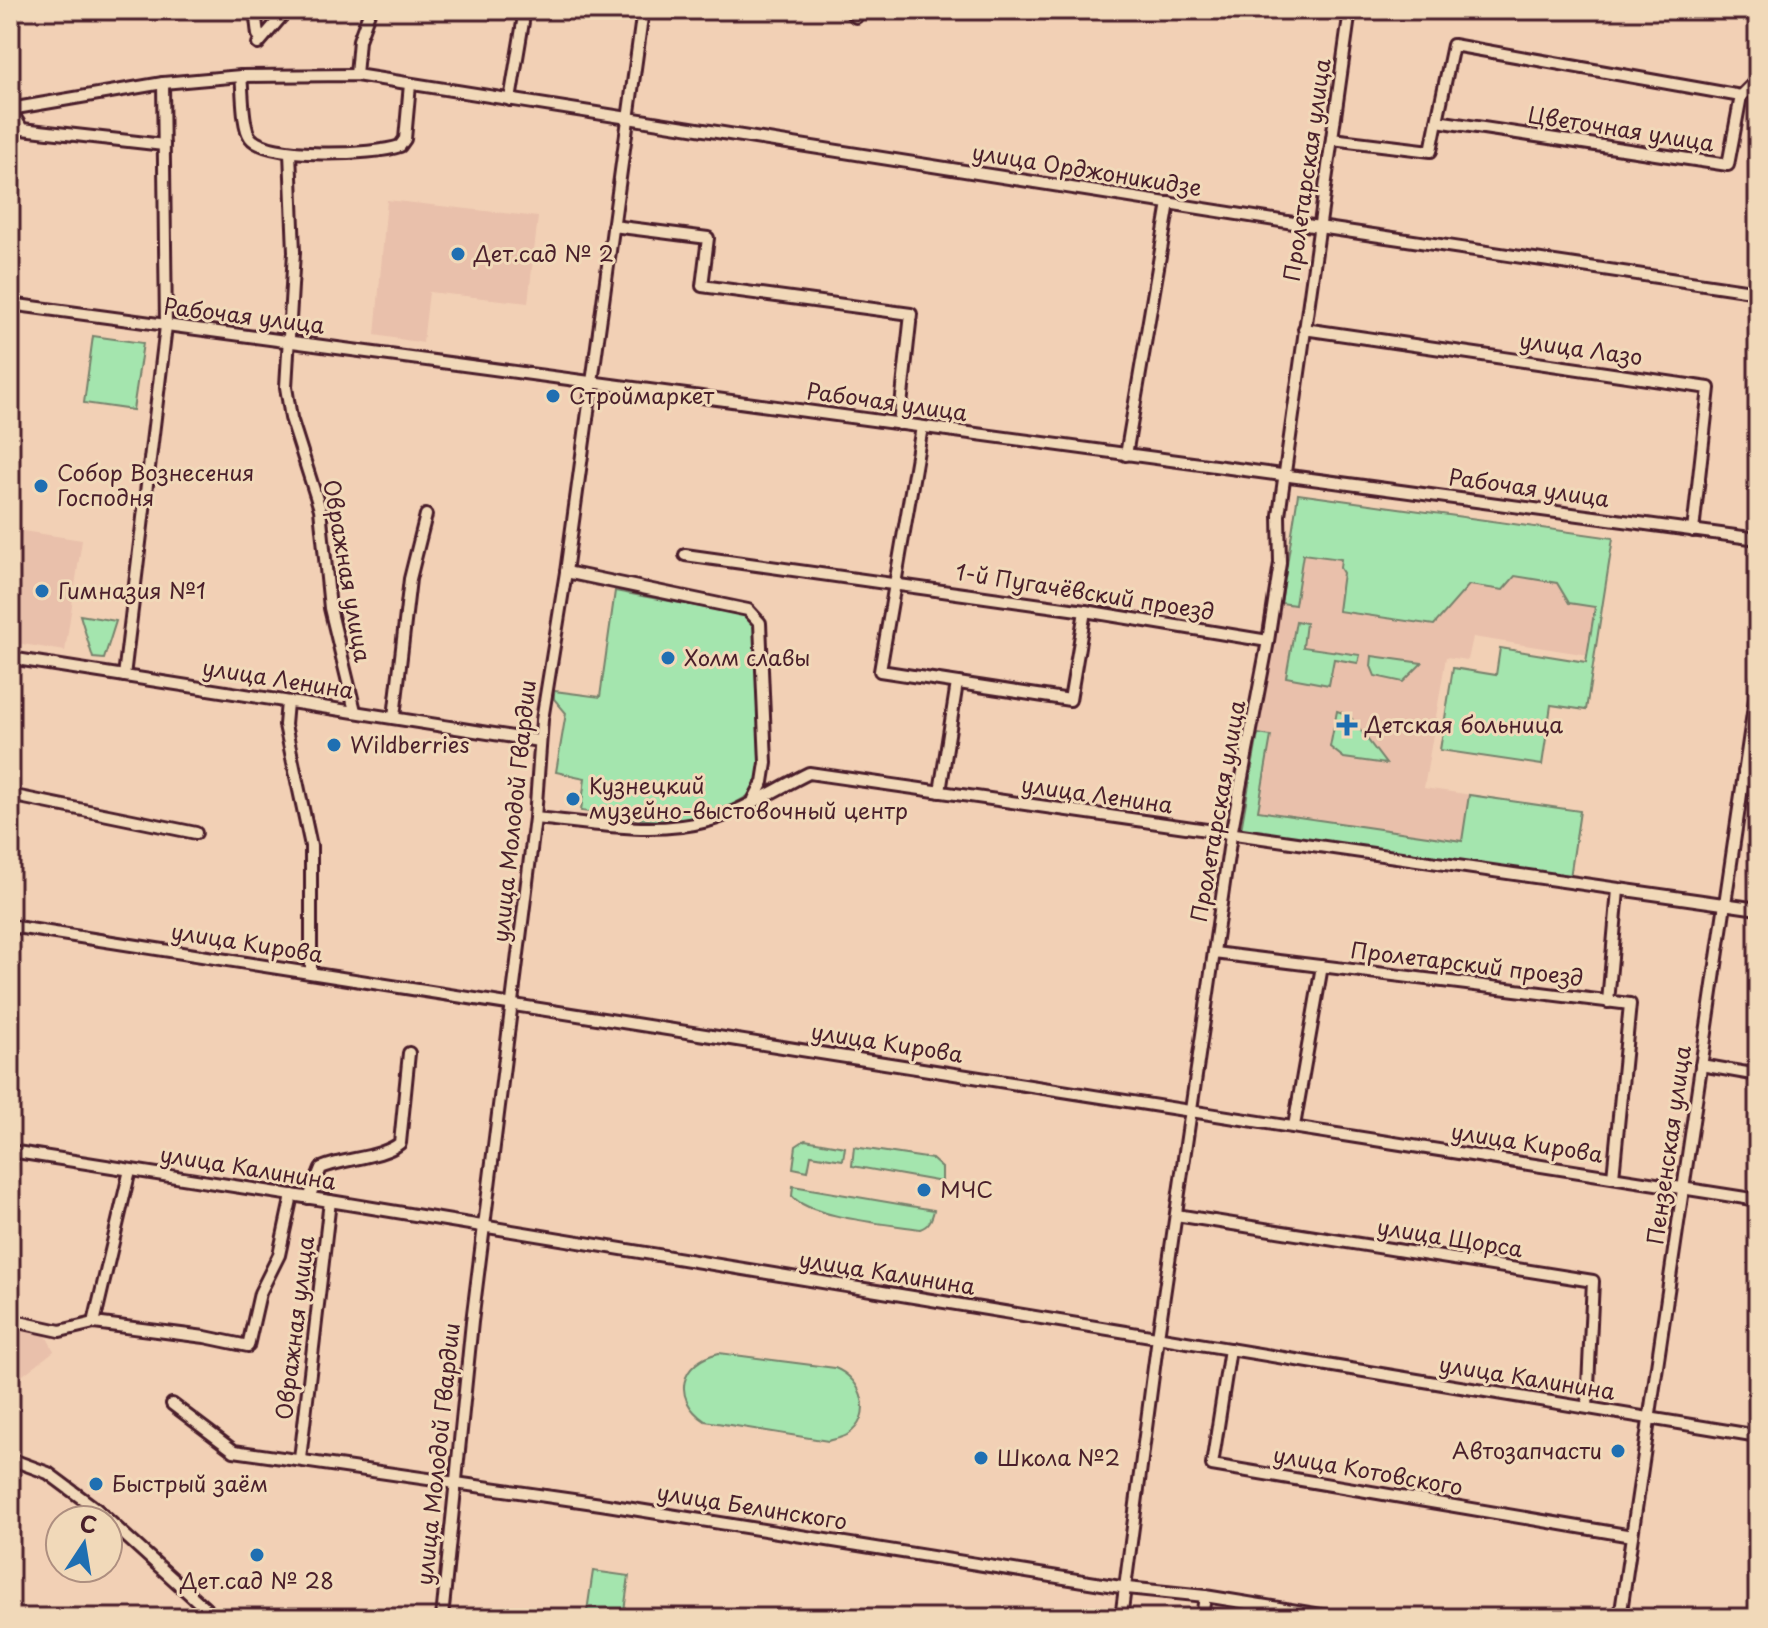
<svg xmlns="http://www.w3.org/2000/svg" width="1768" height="1628" font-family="'Playpen Sans',sans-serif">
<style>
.built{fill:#e9c0ab}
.green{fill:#a4e5ae;stroke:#77826c;stroke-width:2}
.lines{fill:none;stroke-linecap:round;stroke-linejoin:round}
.minor-casing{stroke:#4a1f2b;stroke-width:16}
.minor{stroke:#f1d9b9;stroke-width:10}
.poi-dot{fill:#1f6fb2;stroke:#f1d9b9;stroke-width:3}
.labels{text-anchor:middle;stroke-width:6;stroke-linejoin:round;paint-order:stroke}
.street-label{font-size:22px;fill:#4a1f2b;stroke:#f1d9b9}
.poi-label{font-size:22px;fill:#4a1f2b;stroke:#f1d9b9;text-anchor:start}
</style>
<rect width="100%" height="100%" fill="#f2d0b5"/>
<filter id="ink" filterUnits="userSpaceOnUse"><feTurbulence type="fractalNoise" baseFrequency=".0125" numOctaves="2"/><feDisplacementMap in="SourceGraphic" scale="16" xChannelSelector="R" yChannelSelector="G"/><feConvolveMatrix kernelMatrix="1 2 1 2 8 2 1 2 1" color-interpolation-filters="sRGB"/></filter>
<g filter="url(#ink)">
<g class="built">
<path d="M 387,200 L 538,217 L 528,303 L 429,292 L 423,343 L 375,335 Z"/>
<path d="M 1298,494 L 1613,538 L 1595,656 L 1473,637 L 1468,660 L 1446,657 L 1424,788 L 1580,811 L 1570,878 L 1241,830 Z"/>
<path d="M 10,529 L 82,540 L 65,651 L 10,642 Z"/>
<path d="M 10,1321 L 42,1328 L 54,1351 L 10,1385 Z"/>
</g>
<g class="green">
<path d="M 93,336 L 143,343 L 133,410 L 84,403 Z"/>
<path d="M 1298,494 L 1613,538 L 1586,710 L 1551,705 L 1542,765 L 1440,750 L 1453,668 L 1496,675 L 1500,648 L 1586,662 L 1595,607 L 1569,603 L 1557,583 L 1515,576 L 1503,590 L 1469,585 L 1434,625 L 1338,611 L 1343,573 L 1340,568 L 1341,559 L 1303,554 L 1295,605 L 1281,603 Z"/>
<path d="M 615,591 L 745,615 L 754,625 L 761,759 L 757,781 L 751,794 L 714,815 L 664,822 L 581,811 L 585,778 L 556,772 L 566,713 L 554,699 L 554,691 L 600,697 Z"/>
<path d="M 80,615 L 116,621 L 104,659 L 93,658 Z"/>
<path d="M 1296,621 L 1306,623 L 1303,647 L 1360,655 L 1358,663 L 1334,659 L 1329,685 L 1286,677 Z"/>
<path d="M 1372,656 L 1422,663 L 1403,682 L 1375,676 L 1371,666 Z"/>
<path d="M 1337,711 L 1349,715 L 1386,764 L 1344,758 L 1330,747 Z"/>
<path d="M 1258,734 L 1271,736 L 1258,811 L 1462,841 L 1469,795 L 1580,811 L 1570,878 L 1241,830 Z"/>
<path d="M 805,1140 L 845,1147 L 843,1160 L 811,1155 L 808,1171 L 793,1168 L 796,1146 Z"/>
<path d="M 854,1147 L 932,1159 L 942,1168 L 942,1182 L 852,1166 Z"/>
<path d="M 793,1186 L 934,1210 C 932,1219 929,1226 920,1229 C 890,1224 810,1218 792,1196 Z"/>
<path d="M 719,1353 L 835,1368 C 863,1379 875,1417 847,1435 C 842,1438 834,1439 828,1441 L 705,1421 C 671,1398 680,1362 719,1353 Z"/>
<path d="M 593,1571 L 629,1576 L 623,1618 L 586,1618 Z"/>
</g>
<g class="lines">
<defs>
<g id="minor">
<path d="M 255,10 L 258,35"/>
<path d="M 849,10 L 856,17"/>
<path d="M 258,44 L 287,10"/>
<path d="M 10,46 L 14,10"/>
<path d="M 356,75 L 359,40 L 370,10"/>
<path d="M 241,76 C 243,91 242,126 250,137 C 266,160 375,155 400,146 L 405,139 L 410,84"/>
<path d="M 1741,96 L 1453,45 L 1437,121 L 1728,165 L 1741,96 L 1758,79"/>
<path d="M 510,100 L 523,22 L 522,10"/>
<path d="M 10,109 L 163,83 L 241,76 L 356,75 L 1319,227 L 1758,292"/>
<path d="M 10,109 L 22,129 L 164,145"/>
<path d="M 1332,139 L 1431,151 L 1437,121"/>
<path d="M 290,152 L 294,252 L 286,387 L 291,418 L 320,509 L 330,608 L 355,711"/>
<path d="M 613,226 L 708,238 L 702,286 L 911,314 L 899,424"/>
<path d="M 10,304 L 1758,539"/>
<path d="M 1304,329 L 1709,388 L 1693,531"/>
<path d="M 922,427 L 880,671 L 1070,700 L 1085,611"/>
<path d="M 1126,455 L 1169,203"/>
<path d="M 685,555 L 1085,611 L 1268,641"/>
<path d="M 566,572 L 748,610 L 760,623 L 766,763 L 763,782 L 754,799"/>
<path d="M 10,658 L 539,741"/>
<path d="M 124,676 L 166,326 L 163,83"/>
<path d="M 287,702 L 285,725 L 311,846 L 311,973"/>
<path d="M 394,717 L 410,579 L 426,515"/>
<path d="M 1744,772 L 1758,774"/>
<path d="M 940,792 L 957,683"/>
<path d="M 10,795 L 196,833"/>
<path d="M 535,818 C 592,823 652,836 708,821 C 743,811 776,789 809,773 L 1758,909"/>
<path d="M 10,926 L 1758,1200"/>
<path d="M 1214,953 L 1630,1004 L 1613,1177"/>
<path d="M 1608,1002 L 1618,890"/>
<path d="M 1701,1065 L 1758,1075"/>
<path d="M 1294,1126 L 1322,966"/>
<path d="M 10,1151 L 330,1201 L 1758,1436"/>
<path d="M 309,1198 L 321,1168 C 344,1158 382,1158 400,1143 L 409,1053"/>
<path d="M 1176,1215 L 1593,1281 L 1587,1407"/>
<path d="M 10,1320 L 60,1331 L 94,1323 L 205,1337 L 248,1346 L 260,1293 L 279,1255 L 292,1195"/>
<path d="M 94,1323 L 130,1170"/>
<path d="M 1230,1349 L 1212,1465 L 1632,1536"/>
<path d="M 172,1404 L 234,1451 L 601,1504 L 1127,1588 L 1205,1596 L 1340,1618"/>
<path d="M 10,1459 L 48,1473 L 95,1508 L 216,1618"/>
<path d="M 300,1459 L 330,1201"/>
<path d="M 442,1618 L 472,1322 L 535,818 L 542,720 L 566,572 L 643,10"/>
<path d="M 1121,1618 L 1158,1337 L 1231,835 L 1268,641 L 1280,563 L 1279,515 L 1350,10"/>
<path d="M 1202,1618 L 1205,1596"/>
<path d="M 1620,1618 L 1758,679"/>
</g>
</defs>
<use href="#minor" class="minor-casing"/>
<use href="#minor" class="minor"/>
</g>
</g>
<g class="poi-dot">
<circle cx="458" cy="254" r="8"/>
<circle cx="553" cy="396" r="8"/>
<circle cx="41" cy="486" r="8"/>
<circle cx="42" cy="591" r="8"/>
<circle cx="668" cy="658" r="8"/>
<path d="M1343 713h8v8h8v8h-8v8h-8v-8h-8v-8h8z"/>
<circle cx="334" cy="745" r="8"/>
<circle cx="573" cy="799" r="8"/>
<circle cx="924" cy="1190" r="8"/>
<circle cx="1618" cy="1451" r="8"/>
<circle cx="981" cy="1458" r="8"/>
<circle cx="96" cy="1484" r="8"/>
<circle cx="257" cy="1555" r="8"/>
</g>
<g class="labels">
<g class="street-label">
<text transform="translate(1621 129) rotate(9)" y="8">Цветочная улица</text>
<text transform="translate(1087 170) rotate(9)" y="8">улица Орджоникидзе</text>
<text transform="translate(1307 170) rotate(-82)" y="8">Пролетарская улица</text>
<text transform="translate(244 316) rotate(7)" y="8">Рабочая улица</text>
<text transform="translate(1581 349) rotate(8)" y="8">улица Лазо</text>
<text transform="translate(887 402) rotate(8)" y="8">Рабочая улица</text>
<text transform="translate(1529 488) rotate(8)" y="8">Рабочая улица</text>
<text transform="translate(347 571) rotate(80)" y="8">Овражная улица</text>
<text transform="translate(1085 592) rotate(9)" y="8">1-й Пугачёвский проезд</text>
<text transform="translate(278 679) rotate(9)" y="8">улица Ленина</text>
<text transform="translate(1097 795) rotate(8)" y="8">улица Ленина</text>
<text transform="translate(514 811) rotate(-84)" y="8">улица Молодой Гвардии</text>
<text transform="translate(1218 811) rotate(-80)" y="8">Пролетарская улица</text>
<text transform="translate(247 943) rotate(9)" y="8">улица Кирова</text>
<text transform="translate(1467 964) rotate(7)" y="8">Пролетарский проезд</text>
<text transform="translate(887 1043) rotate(9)" y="8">улица Кирова</text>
<text transform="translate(1527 1143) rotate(9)" y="8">улица Кирова</text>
<text transform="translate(1669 1145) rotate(-82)" y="8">Пензенская улица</text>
<text transform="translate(248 1168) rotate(9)" y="8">улица Калинина</text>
<text transform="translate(1450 1238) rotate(9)" y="8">улица Щорса</text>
<text transform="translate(887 1273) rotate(9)" y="8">улица Калинина</text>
<text transform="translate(295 1328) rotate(-83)" y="8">Овражная улица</text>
<text transform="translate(1527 1378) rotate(9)" y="8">улица Калинина</text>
<text transform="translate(438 1454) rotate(-84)" y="8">улица Молодой Гвардии</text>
<text transform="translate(1368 1471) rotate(10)" y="8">улица Котовского</text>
<text transform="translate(752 1507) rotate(9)" y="8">улица Белинского</text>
</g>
<g class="poi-label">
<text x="474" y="262">Дет.сад № 2</text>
<text x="569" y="404">Строймаркет</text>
<text x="57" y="481">Собор Вознесения<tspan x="57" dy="25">Господня</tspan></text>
<text x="58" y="599">Гимназия №1</text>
<text x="684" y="666">Холм славы</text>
<text x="1365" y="733">Детская больница</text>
<text x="350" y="753">Wildberries</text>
<text x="589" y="794">Кузнецкий<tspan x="589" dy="25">музейно-выстовочный центр</tspan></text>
<text x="940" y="1198">МЧС</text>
<text x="1602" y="1459" text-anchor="end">Автозапчасти</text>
<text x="997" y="1466">Школа №2</text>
<text x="112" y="1492">Быстрый заём</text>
<text x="257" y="1589" text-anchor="middle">Дет.сад № 28</text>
</g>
</g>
<rect width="1768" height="1628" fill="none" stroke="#f1d9b9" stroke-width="40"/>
<rect x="20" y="20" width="1728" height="1588" fill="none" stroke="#4a1f2b" stroke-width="3" filter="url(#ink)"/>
<g transform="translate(84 1544) rotate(12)"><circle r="38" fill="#f1d9b9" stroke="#ae8f80" stroke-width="2"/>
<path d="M0-6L14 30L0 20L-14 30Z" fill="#1f6fb2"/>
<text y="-12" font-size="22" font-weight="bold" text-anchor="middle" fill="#4a1f2b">С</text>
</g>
</svg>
